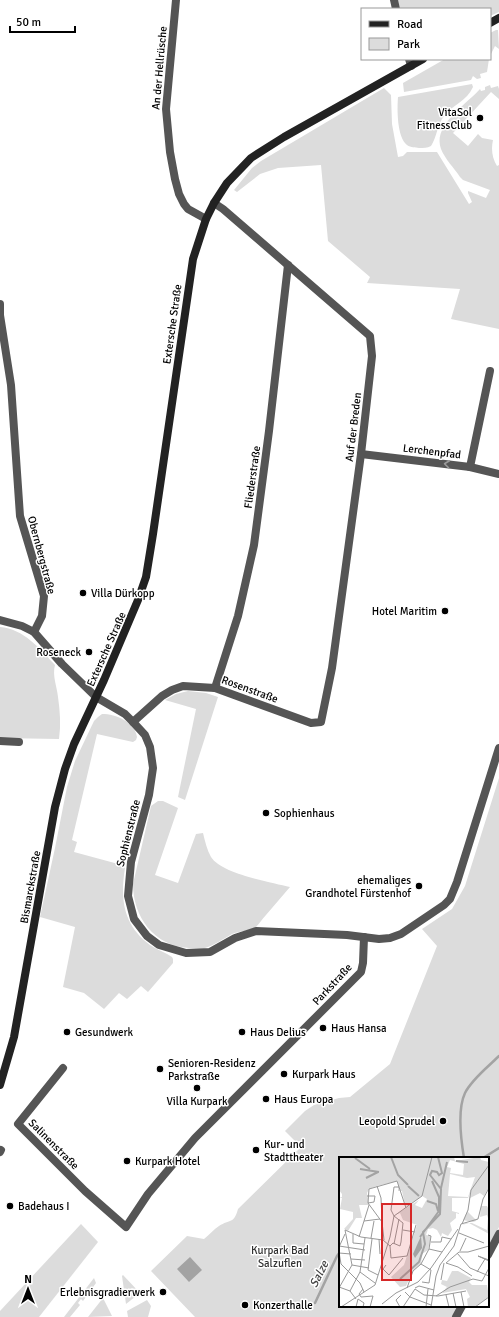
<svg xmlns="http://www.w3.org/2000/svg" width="499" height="1317" font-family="Signika,sans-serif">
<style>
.green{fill:#dcdcdc}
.water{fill:#a3a3a3}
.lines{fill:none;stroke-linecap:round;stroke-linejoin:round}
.stream{stroke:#a3a3a3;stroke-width:2.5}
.minor{stroke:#555;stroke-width:8}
.secondary{stroke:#222;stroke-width:8}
.oneway{stroke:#999}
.poi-dot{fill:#000;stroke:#fff;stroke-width:1.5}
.labels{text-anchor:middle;stroke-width:3;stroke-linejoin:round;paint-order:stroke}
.street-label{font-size:11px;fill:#000;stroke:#fff}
.poi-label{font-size:11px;fill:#000;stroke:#fff;text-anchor:start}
.park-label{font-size:11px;fill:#333;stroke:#fff}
.water-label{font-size:12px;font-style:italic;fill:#444;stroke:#fff}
.inset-river{fill:none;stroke:#a3a3a3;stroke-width:2}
.inset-road{fill:none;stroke:#999;stroke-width:1}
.view{fill:#d62828;fill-opacity:0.15;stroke:#d62828;stroke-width:2}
.inset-edge{fill:none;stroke:#000;stroke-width:2}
</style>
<rect width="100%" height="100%" fill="#fff"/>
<g class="green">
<path d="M 398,0 L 499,0 L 499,12 L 490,16 L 490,9 L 400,9 Z"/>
<path d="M 496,30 L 498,30 L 499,49 L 495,46 L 490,56 L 490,33 Z"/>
<path d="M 445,59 L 489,59 L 487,72 L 480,74 L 481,78 L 477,79 L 473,76 L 471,80 L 404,92 L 403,83 Z"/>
<path d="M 472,84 L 473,87 C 467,101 452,105 444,116 C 437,125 437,137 431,146 C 427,148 424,148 419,148 C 415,147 411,148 407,145 C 397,137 397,110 398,97 Z"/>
<path d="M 490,85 L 491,88 L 498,86 L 499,89 L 499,99 L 491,92 L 453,133 L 468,146 L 478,134 L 482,138 L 493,140 C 491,149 492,158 497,166 L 499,165 L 499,329 L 451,319 L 460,289 L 367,283 L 370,277 L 328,241 L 321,165 L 278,168 L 260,174 L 237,192 L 234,190 L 252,168 L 261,161 L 384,88 L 391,95 L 392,124 L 398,157 L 403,156 L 407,152 L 437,152 L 469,204 L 472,202 L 468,193 L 468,191 L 486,198 L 490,190 L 463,180 L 460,177 C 454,168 445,159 441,149 C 432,125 467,104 480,89 L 481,91 L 485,90 L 485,87 Z"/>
<path d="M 0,627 C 24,629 39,648 55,665 C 52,676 57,686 58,697 C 60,711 61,725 59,739 L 0,738 Z"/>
<path d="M 188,691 L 206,693 L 218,697 L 185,800 L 178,797 L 196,709 L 165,700 L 176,694 Z"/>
<path d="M 102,714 C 116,714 135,722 137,737 L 136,740 L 133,742 L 97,734 L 72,840 L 77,842 L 74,852 L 122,865 L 125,868 C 120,899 123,925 150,945 C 157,950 165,952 172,957 L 173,959 L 173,963 L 148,992 L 141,986 L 127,999 L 119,993 L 104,1009 L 84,993 L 63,987 L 75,927 L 40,917 L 55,848 L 67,787 L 75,761 L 94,721 L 98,717 Z"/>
<path d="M 499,778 L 499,1227 L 488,1248 L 488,1158 L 340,1158 L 340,1306 L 458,1306 L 453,1317 L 195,1317 L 151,1271 L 187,1236 L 204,1239 C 209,1235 214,1229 219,1226 C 230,1219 234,1224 238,1209 L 301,1147 L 285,1131 L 305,1111 L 314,1105 L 339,1098 L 350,1097 L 390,1064 L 437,946 L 422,929 L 452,909 L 465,886 Z"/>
<path d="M 158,801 L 163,801 L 178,808 L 155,875 L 178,883 L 196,834 L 203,833 C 205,841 207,850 211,857 C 222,874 270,882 290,887 C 282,896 274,906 266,915 C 262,919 259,924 256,927 C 250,931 239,931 232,934 C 223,939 215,945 205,948 C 200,949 194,948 189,948 C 154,946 133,917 133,884 L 151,806 Z"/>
<path d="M 81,1224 L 98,1242 L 39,1317 L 0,1317 L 0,1311 Z"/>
<path d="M 123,1275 L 140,1293 L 126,1304 L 122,1276 Z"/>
<path d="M 94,1278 L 96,1283 L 83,1301 L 81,1299 L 78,1303 L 80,1305 L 70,1317 L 64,1317 Z"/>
<path d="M 103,1298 L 112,1316 L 88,1317 Z"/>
<path d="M 147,1300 L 151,1306 L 148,1317 L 128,1317 L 127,1311 Z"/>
</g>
<path class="water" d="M 190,1257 L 202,1270 L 189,1282 L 177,1269 Z"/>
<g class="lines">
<g class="stream">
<path d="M 464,1158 C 461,1140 457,1110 465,1093 C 472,1079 488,1067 499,1056"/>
<path d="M 483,1158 L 499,1148"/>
<path d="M 315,1303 L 337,1256 L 340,1252"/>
</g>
<g class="minor">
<path d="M 176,0 L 166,109 L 170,152 L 175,179 L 179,194 L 184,204 L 188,209 L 206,219"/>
<path d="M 394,0 L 396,9"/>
<path d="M 409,59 L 411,66"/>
<path d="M 0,304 L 0,315"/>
<path d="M 0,315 L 11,385 L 20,516 L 44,596 L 42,616 L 34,632"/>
<path d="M 361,454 L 470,467 L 499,474"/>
<path d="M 470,467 L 490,371"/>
<path d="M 0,620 L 22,626 L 34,632 L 62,664 L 96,697 L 125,714 L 133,722 L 145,735 L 150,747 L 153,768 L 149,795 L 131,862 L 128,896 L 134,919 L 147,936 L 159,945 L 186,953 L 210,952 L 235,938 L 256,931 L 347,935 L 379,939 L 390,938 L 401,934 L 444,905 L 450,899 L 457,882 L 499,748"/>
<path d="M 215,688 L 238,616 L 254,545 L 269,431 L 288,265"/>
<path d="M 133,722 L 162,696 L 172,690 L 183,686 L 215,688 L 311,723 L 321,722 L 332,668 L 361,454 L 372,356 L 370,336 L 223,209 L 214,203"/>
<path d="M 0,741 L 19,742"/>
<path d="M 63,1068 L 18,1124 L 85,1191 L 126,1227 L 148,1194 L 195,1138 L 361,972 L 363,963 L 364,937"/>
<path d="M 0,1152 L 1,1150"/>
<path d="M 488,1255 L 499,1234"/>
<path d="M 456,1317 L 462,1306"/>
</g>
<g class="secondary">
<path d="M 490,23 L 499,18"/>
<path d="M 0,1085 L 14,1037 L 55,807 L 65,769 L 74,744 L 104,680 L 138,600 L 146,577 L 153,534 L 193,259 L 206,219 L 214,203 L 227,183 L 251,158 L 284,137 L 423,59"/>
</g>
</g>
<defs><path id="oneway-chevron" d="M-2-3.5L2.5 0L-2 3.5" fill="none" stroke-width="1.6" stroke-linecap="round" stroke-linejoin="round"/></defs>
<use class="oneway" href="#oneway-chevron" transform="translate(447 464) rotate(-173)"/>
<g class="poi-dot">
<circle cx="480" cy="118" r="4"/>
<circle cx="83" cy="593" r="4"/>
<circle cx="445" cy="611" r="4"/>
<circle cx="89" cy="652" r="4"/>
<circle cx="266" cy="813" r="4"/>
<circle cx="419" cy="886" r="4"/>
<circle cx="323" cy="1028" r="4"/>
<circle cx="67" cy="1032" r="4"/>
<circle cx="242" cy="1032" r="4"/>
<circle cx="160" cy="1069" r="4"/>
<circle cx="284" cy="1074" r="4"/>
<circle cx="197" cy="1088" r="4"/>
<circle cx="266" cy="1099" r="4"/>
<circle cx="443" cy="1121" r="4"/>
<circle cx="256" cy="1150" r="4"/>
<circle cx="127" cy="1161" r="4"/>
<circle cx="10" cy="1206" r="4"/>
<circle cx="163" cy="1292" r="4"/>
<circle cx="245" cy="1305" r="4"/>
</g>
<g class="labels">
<g class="street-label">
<text transform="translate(159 68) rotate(-85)" y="4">An der Hellrüsche</text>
<text transform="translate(172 324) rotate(-82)" y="4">Extersche Straße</text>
<text transform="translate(353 427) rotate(-83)" y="4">Auf der Breden</text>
<text transform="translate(432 451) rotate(7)" y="4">Lerchenpfad</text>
<text transform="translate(252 477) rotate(-82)" y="4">Fliederstraße</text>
<text transform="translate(42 555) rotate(75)" y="4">Obernbergstraße</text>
<text transform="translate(106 649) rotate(-66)" y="4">Extersche Straße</text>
<text transform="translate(250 689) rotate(20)" y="4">Rosenstraße</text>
<text transform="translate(128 833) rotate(-76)" y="4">Sophienstraße</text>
<text transform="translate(30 887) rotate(-80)" y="4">Bismarckstraße</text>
<text transform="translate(332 984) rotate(-47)" y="4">Parkstraße</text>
<text transform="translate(54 1144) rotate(45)" y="4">Salinenstraße</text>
</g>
<g class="poi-label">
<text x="472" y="116" text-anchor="end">VitaSol<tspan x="472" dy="13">FitnessClub</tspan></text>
<text x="91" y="597">Villa Dürkopp</text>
<text x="437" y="615" text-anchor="end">Hotel Maritim</text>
<text x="81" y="656" text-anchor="end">Roseneck</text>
<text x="274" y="817">Sophienhaus</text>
<text x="411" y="884" text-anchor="end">ehemaliges<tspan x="411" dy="13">Grandhotel Fürstenhof</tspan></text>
<text x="331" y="1032">Haus Hansa</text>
<text x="75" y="1036">Gesundwerk</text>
<text x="250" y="1036">Haus Delius</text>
<text x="168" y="1067">Senioren-Residenz<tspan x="168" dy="13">Parkstraße</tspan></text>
<text x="292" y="1078">Kurpark Haus</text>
<text x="274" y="1103">Haus Europa</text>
<text x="197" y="1105" text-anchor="middle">Villa Kurpark</text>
<text x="435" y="1125" text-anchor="end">Leopold Sprudel</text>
<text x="264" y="1148">Kur- und<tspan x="264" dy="13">Stadttheater</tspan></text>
<text x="135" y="1165">Kurpark Hotel</text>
<text x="18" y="1210">Badehaus I</text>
<text x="155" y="1296" text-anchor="end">Erlebnisgradierwerk</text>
<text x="253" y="1309">Konzerthalle</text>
</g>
<g class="park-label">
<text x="280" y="1254">Kurpark Bad<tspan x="280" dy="13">Salzuflen</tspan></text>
</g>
<g class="water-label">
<text transform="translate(319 1274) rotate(-63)" y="4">Salze</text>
</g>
</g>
<g transform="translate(339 1157)">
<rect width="150" height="150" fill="#fff"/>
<path d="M 0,0 L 115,0 L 116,4 L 141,0 L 142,3 L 150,5 L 150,30 L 145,39 L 141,36 L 131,41 L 129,55 L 137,63 L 140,58 L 137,64 L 134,65 L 124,63 L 129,53 L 131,38 L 132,36 L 132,34 L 129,41 L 113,41 L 113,54 L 120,56 L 120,57 L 117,56 L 117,61 L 111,66 L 113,73 L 109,79 L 103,76 L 102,80 L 98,73 L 94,71 L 89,72 L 87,78 L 92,79 L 89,93 L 83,97 L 82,107 L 74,114 L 67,129 L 61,130 L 52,120 L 65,108 L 78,68 L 64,63 L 61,56 L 56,58 L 80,43 L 76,48 L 83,51 L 88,42 L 83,39 L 69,49 L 66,48 L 63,34 L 59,34 L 59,24 L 38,29 L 30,32 L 28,36 L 30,48 L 20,48 L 23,61 L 17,61 L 9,74 L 5,72 L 14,62 L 14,55 L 1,52 L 3,41 L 0,40 L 3,40 L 3,37 L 0,33 ZM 111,3 L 125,7 L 124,18 L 111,16 L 112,11 L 108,10 ZM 111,17 L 128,21 L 136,20 L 129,40 L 109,39 ZM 142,49 L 148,49 L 150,53 L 150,77 L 130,66 L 123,68 L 127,66 L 133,66 L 148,73 L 149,61 L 148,58 L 141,60 ZM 113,114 L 119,114 L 132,121 L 130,125 L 133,128 L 148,128 L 150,140 L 135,150 L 129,150 L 128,142 L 131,140 L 127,132 L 103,136 L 108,130 L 102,127 L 103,123 L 108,124 Z" fill="#dcdcdc" fill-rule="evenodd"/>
<path d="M 82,79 L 83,91 L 76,101 L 74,97 Z" fill="#a3a3a3"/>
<path class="inset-river" d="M 52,0 L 59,18 L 69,28M 16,1 L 31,12M 117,4 L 129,5M 21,12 L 40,15M 27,21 L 39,15M 69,29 L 80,39M 102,31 L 108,5M 88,44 L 97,47 L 99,54M 81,80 L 100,54 L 100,40 L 93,24M 61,122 L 80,105 L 86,87 L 84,75 L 101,57 L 102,32 L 91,18 L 93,14 L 98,15 L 100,18 L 103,16 L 99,0"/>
<path class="inset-road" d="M 38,29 L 42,41 L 43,63M 28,39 L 36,39 L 35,45 L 29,46M 55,59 L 52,53 L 55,30 L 60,30M 25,64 L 41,62M 123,67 L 129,53 L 132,33 L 150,8M 64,73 L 76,75M 120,76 L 145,86M 14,77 L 14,86 L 25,87M 20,80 L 30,48M 32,81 L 35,64M 33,82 L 29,113 L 39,118M 40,82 L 41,97M 45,83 L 43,65 L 29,46 L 30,32 L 58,24 L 67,51M 92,85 L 102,85 L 103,80 L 112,82M 55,87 L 60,62M 0,89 L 26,93M 51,89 L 52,101 L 68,99 L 77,68M 51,89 L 54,86 L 61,89 L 62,85 L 64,66 L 55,59M 0,90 L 6,77M 90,92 L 103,95M 121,94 L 127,81M 0,95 L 2,107 L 21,126 L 25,135M 0,96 L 12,97M 118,96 L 131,111 L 150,119M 12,102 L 26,103M 150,103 L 139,99 L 150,104M 107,106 L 120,95 L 129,95 L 150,89M 107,106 L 119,110 L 133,119M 82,107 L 92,113 L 90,126 L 83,125M 13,108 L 30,111M 47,108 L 44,112 L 50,118 L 64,101M 21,115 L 36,126M 138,115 L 146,102M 102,123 L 105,106M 0,130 L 11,134 L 17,142M 0,131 L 13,108 L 6,73 L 22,80 L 44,83 L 51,89M 68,131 L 74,114 L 82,107 L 90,92 L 92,79 L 89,78M 76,131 L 80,129 L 95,133M 24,132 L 20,137 L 22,140 L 34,139 L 31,150M 11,134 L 21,115 L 26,81M 66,135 L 71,140 L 92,148M 122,135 L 125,150M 114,136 L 117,150M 107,138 L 110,150M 97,139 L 111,130 L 134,122 L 143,124 L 150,111M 43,147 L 57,136 L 79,125 L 92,111 L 119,72M 2,150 L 36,128 L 51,80 L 55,59 L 83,39 L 93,0M 17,150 L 19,142 L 25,146 L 24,150M 61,150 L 57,143 L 62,138M 64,150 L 76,132 L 85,138 L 99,139 L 127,134M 87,150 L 89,132M 92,150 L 97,119 L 101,108 L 115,89 L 122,67 L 139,62 L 144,42 L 150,31M 136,150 L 150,140"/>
<path class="view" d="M 43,47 L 72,47 L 72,123 L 43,123 Z"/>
<rect width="150" height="150" class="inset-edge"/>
</g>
<rect x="361" y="8" width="130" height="52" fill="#ffffff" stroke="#999999"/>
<rect x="369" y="21" width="20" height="6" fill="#222222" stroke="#999999"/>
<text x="397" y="28" font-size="12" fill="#000000">Road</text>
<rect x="369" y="38" width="20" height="12" fill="#dcdcdc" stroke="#999999"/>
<text x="397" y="48" font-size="12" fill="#000000">Park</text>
<g transform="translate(28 1289)" stroke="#ffffff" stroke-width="3" paint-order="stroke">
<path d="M0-3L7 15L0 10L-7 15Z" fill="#000000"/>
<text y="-6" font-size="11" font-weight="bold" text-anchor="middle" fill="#000000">N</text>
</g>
<path d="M10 26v6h65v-6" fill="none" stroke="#000000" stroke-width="2"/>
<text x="16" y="26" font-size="12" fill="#000000" stroke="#ffffff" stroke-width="3" paint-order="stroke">50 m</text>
</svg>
